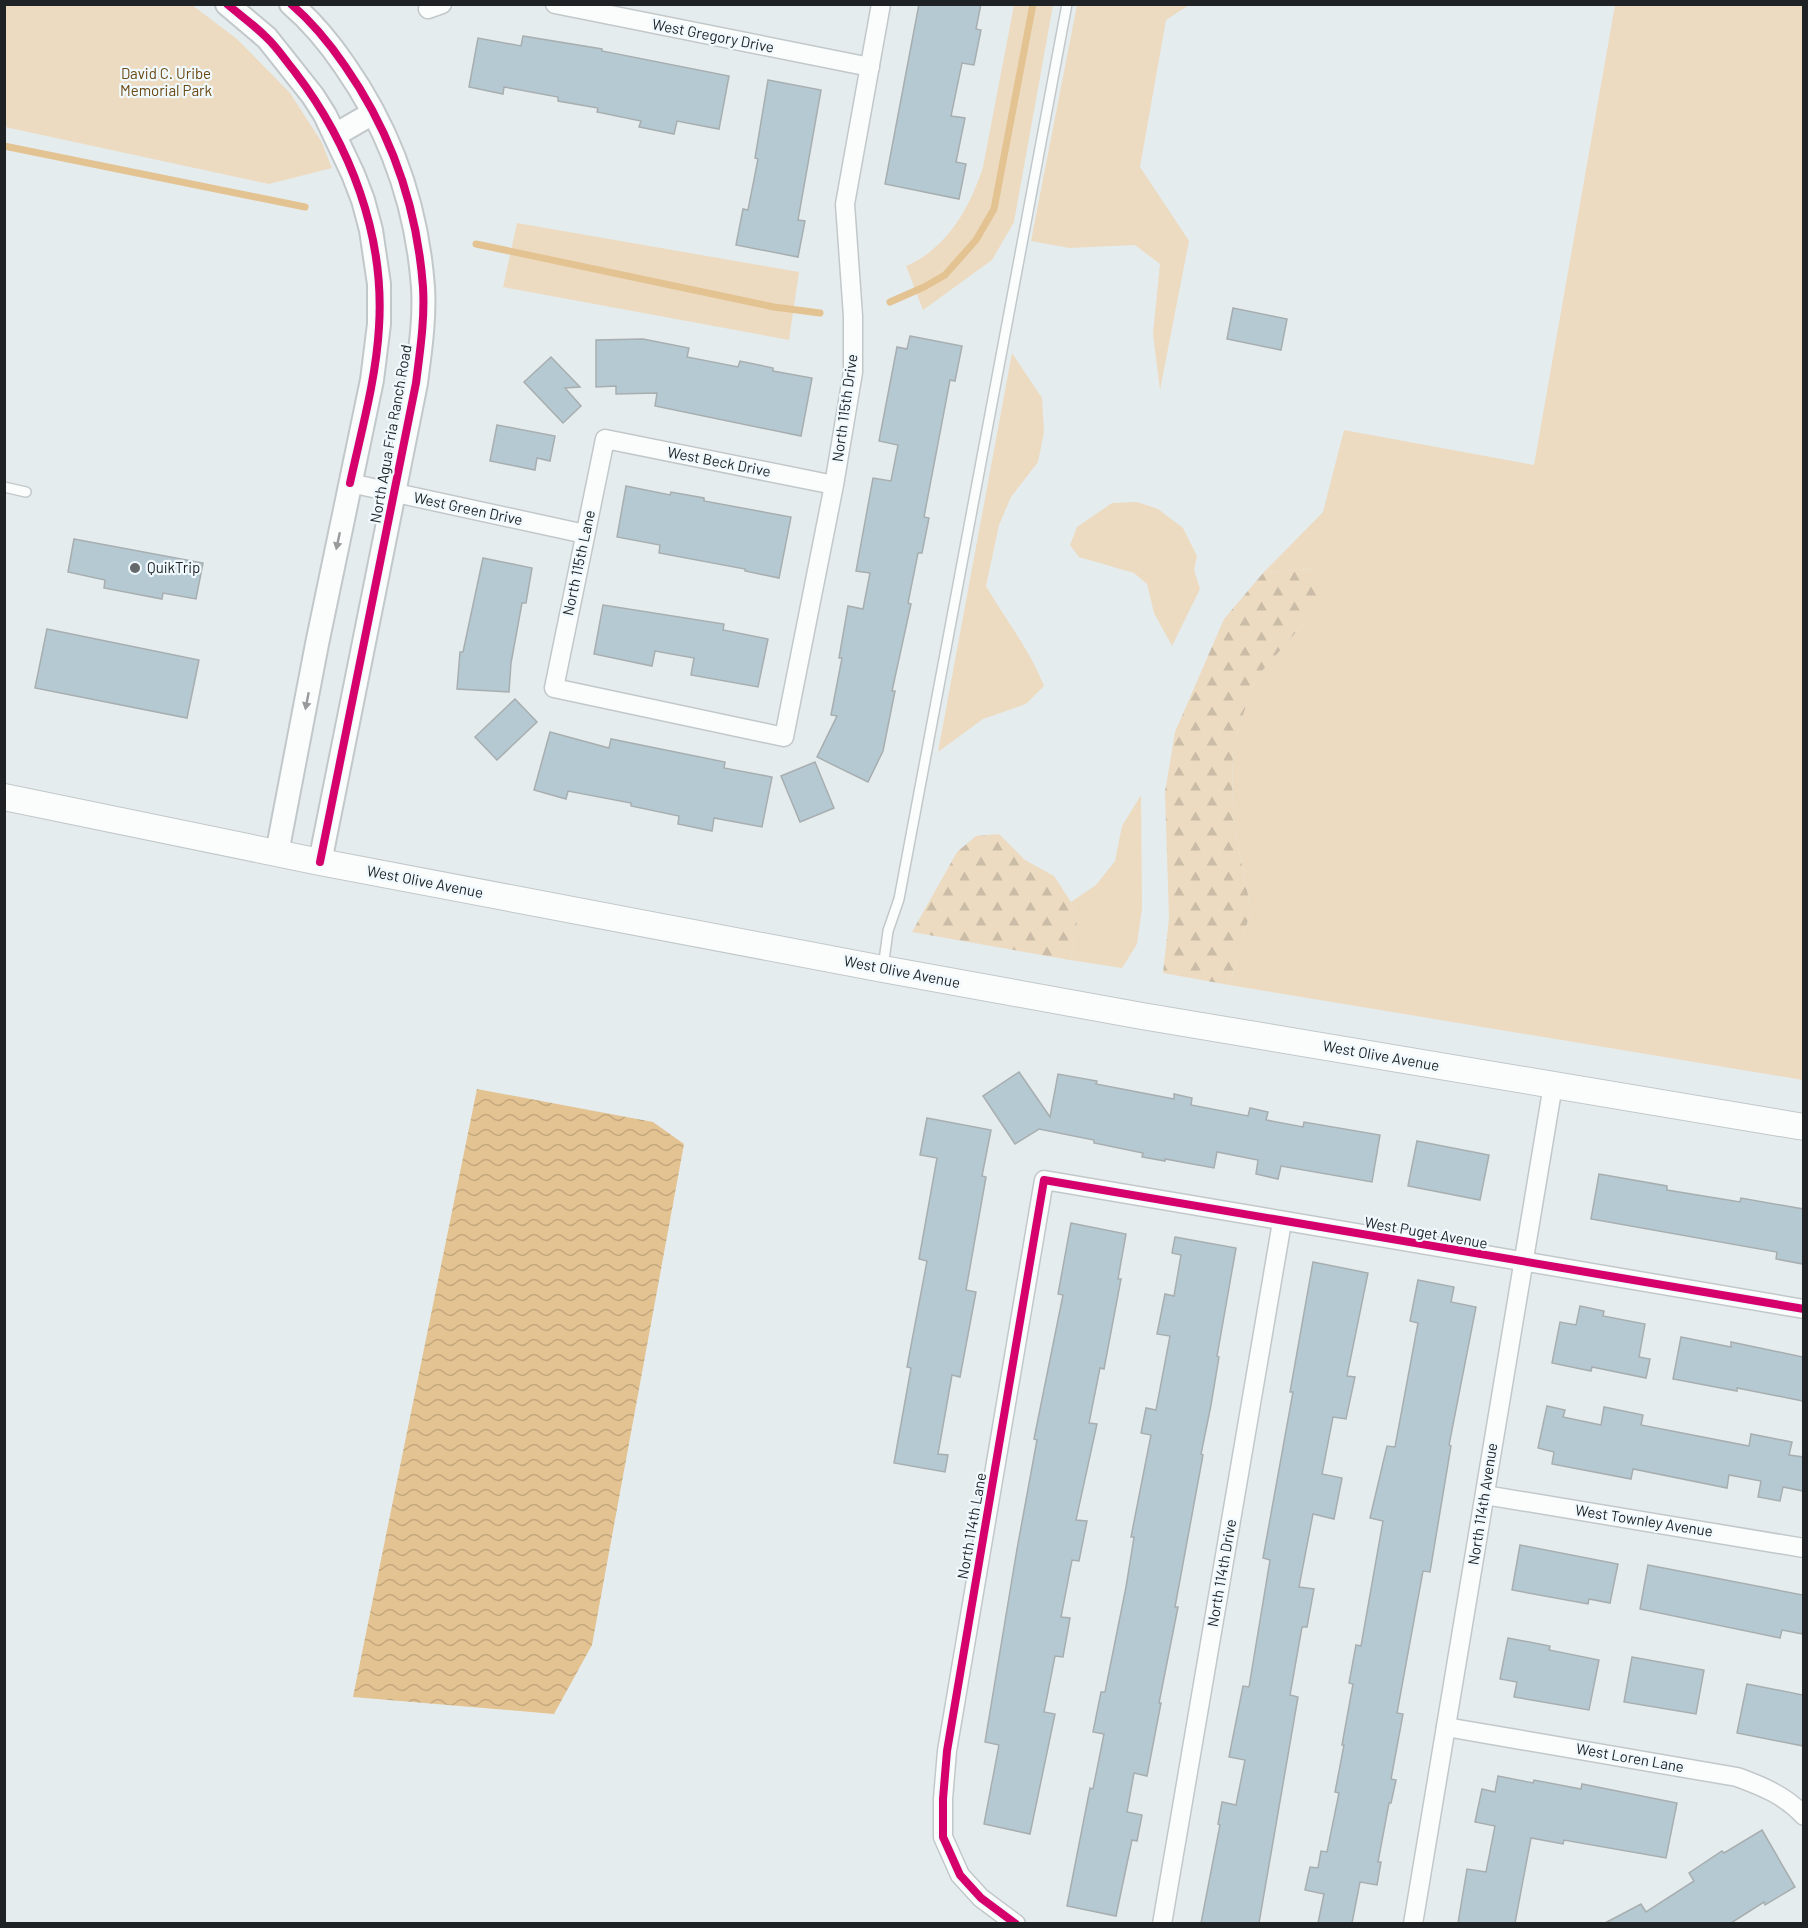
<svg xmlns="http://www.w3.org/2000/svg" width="1808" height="1928" font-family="Barlow,sans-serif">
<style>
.green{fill:#ecdbc1}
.forest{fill:url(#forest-firs)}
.water{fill:url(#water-waves)}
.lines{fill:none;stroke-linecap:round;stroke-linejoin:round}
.stream{stroke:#e4c392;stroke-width:7}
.building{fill:#b4c9d1;stroke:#a8aeb0;stroke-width:1.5}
.service-casing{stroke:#c2c8ca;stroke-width:12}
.minor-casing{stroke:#c2c8ca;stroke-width:21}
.tertiary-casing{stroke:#c2c8ca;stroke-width:26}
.secondary-casing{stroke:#c2c8ca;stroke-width:28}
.service{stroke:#fbfcfc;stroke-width:9}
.minor{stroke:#fbfcfc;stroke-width:18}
.tertiary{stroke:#fbfcfc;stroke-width:22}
.secondary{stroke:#fbfcfc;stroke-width:26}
.cycleway-casing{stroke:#f0f9fe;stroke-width:11}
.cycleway{stroke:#d6006c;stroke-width:8}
.oneway{fill:#989a9b}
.poi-dot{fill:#64696b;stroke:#f0f9fe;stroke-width:2}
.labels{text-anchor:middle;stroke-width:4.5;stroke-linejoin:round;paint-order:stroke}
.street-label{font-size:15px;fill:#1e2224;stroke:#f0f9fe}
.park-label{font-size:15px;fill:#6b4913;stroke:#f0f9fe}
.poi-label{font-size:15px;fill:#1e2224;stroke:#f0f9fe;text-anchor:start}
</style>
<defs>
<pattern id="forest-firs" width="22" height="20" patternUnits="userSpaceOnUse" patternTransform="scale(1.5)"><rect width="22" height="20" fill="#ecdbc1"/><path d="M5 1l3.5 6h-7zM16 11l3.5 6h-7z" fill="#cabca6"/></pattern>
<pattern id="water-waves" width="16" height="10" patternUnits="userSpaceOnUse" patternTransform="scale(1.5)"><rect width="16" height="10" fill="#e4c392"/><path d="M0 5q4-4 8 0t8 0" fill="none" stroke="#c3a77e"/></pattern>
</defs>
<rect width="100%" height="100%" fill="#e5ecee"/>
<g class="green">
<path d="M 5,4 L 192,5 L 237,39 L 290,93 L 321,141 L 332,168 L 269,184 L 5,127 Z"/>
<path d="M 1014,5 L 1053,5 L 1014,222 L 992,260 L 923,310 L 906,266 C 948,248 970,207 983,167 Z"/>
<path d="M 1077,5 L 1189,5 L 1166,20 L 1140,167 L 1189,241 L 1160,390 L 1153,334 L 1160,264 L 1135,245 L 1069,248 L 1031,241 Z"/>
<path d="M 1615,5 L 1803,5 L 1803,1080 L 1229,985 L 1251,910 L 1232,815 L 1233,745 L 1255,679 L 1312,614 L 1314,569 L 1264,572 L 1323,512 L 1344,430 L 1534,465 Z"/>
<path d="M 517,223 L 799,272 L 789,340 L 503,287 Z"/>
<path d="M 1012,353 L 1042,398 L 1044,432 L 1038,462 L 1011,497 L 999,525 L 986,586 C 1005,619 1030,650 1044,686 L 1026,704 L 983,719 L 938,752 Z"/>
<path d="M 1137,502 L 1158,509 L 1183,528 L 1197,556 L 1194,570 L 1200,589 L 1172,646 L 1154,613 L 1147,584 L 1134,573 L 1079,557 L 1070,545 L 1077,527 L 1112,503 Z"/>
<path d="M 1141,795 L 1142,908 L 1137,944 L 1122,968 L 1070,960 L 1077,923 L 1071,902 L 1096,885 L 1115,861 L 1122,826 Z"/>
</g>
<g class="forest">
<path d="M 1314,569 L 1322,585 L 1312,614 L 1255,679 L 1233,745 L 1232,815 L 1251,910 L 1229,985 L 1163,973 L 1169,918 L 1165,792 L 1175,732 L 1224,619 L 1264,572 Z"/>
<path d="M 999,834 L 1025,860 L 1054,876 L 1071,902 L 1077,923 L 1070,960 L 912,932 L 957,852 L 976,836 Z"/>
</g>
<path class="water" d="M 477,1089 L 653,1122 L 684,1144 L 592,1645 L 554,1714 L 353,1697 Z"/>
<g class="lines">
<g class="stream">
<path d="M 4,146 L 305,207"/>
<path d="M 476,244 L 774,307 L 820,313"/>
<path d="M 890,302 L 924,287 L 945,275 L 976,240 L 994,209 L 1033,4"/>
</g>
</g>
<g class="building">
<path d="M 919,4 L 981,4 L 976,29 L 981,30 L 974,65 L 962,63 L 951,116 L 965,118 L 956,162 L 966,164 L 959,199 L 885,184 Z"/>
<path d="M 523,36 L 602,49 L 602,51 L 729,76 L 719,129 L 677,121 L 674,134 L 639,127 L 641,121 L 597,112 L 598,108 L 558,101 L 558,97 L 504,87 L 503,94 L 469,87 L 478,38 L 521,46 Z"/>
<path d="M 768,80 L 821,90 L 798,220 L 805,221 L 798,257 L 736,245 L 743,209 L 748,210 L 758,159 L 755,158 Z"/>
<path d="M 1233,308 L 1287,319 L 1281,350 L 1227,339 Z"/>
<path d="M 910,336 L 962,346 L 955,381 L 950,380 L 924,517 L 929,518 L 922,553 L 918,553 L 908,603 L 911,604 L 892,691 L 895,691 L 883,751 L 868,782 L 817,757 L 837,716 L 831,715 L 842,658 L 839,658 L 848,606 L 863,609 L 870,573 L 856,571 L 873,478 L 891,481 L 898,445 L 879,441 L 897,347 L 907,349 Z"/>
<path d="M 643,339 L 689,348 L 687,357 L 738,367 L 740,361 L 773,368 L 773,371 L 812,378 L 801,436 L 655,406 L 657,393 L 616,394 L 616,386 L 596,387 L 596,340 Z"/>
<path d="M 551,357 L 580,387 L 565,388 L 581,406 L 563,423 L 524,382 Z"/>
<path d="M 497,425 L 555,436 L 550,461 L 537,458 L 535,470 L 490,461 Z"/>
<path d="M 626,486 L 670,495 L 671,492 L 704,498 L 704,501 L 791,517 L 779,578 L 745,571 L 745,569 L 659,553 L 660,545 L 617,537 Z"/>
<path d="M 74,539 L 203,563 L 196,599 L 163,593 L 162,599 L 104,588 L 105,580 L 68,572 Z"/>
<path d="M 483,558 L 532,568 L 526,603 L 522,603 L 511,663 L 509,692 L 457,689 L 460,652 L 463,652 Z"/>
<path d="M 603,605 L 724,624 L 723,630 L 768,639 L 758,687 L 691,675 L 694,658 L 655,651 L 652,666 L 594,654 Z"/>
<path d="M 47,629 L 199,660 L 187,718 L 35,688 Z"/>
<path d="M 515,699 L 537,722 L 497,760 L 475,737 Z"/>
<path d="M 550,732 L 609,748 L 611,739 L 725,762 L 724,768 L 772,777 L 762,827 L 714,818 L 712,831 L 678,824 L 679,816 L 631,806 L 631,803 L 568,791 L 566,799 L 534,790 Z"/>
<path d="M 815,762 L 834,808 L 800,822 L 781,776 Z"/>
<path d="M 1019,1072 L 1050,1117 L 1058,1074 L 1097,1081 L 1096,1084 L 1174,1099 L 1174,1094 L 1192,1098 L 1191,1105 L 1248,1116 L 1250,1108 L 1268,1112 L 1266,1120 L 1303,1127 L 1304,1122 L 1380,1135 L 1372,1182 L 1281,1166 L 1278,1179 L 1256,1174 L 1258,1160 L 1217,1152 L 1214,1168 L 1165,1159 L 1165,1161 L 1142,1157 L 1143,1153 L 1094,1143 L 1094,1140 L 1039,1129 L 1015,1144 L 983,1096 Z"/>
<path d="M 927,1118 L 991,1130 L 982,1176 L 986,1177 L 966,1290 L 976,1292 L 960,1377 L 952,1375 L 938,1454 L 948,1455 L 945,1472 L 894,1463 L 911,1368 L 907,1367 L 927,1261 L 919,1259 L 937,1158 L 920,1155 Z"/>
<path d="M 1417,1141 L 1489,1155 L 1480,1200 L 1408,1186 Z"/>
<path d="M 1599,1174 L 1667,1186 L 1667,1190 L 1740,1202 L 1741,1198 L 1803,1209 L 1803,1264 L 1776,1259 L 1777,1252 L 1591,1219 Z"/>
<path d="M 1071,1223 L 1126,1234 L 1118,1279 L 1121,1279 L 1104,1369 L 1100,1368 L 1089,1423 L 1097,1424 L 1076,1520 L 1087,1521 L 1079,1561 L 1072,1560 L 1061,1617 L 1070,1618 L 1063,1657 L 1055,1656 L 1044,1712 L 1055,1714 L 1030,1834 L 984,1824 L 999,1745 L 985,1742 L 1017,1549 L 1037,1440 L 1034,1439 L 1063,1295 L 1058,1294 Z"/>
<path d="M 1175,1237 L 1236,1248 L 1217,1356 L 1219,1357 L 1211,1405 L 1201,1454 L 1203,1455 L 1175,1607 L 1178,1607 L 1159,1703 L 1161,1703 L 1147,1776 L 1134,1773 L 1127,1812 L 1142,1815 L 1137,1841 L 1132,1840 L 1116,1916 L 1067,1906 L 1090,1788 L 1093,1789 L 1104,1734 L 1093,1732 L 1101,1692 L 1105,1692 L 1126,1587 L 1134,1537 L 1131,1537 L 1151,1435 L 1141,1433 L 1146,1408 L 1156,1410 L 1170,1336 L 1157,1334 L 1165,1294 L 1174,1296 L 1181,1255 L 1172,1253 Z"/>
<path d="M 1313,1262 L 1368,1273 L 1347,1376 L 1355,1377 L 1346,1419 L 1333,1417 L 1322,1474 L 1342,1478 L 1334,1519 L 1313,1514 L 1299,1587 L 1314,1589 L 1307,1627 L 1302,1627 L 1290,1695 L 1298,1697 L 1259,1923 L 1201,1923 L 1220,1825 L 1218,1824 L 1222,1802 L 1236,1805 L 1245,1760 L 1229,1757 L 1243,1686 L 1249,1687 L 1270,1560 L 1263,1558 L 1293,1392 L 1290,1392 Z"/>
<path d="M 1418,1280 L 1454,1287 L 1451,1302 L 1476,1307 L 1449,1445 L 1451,1446 L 1430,1572 L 1423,1571 L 1397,1713 L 1403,1714 L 1391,1779 L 1396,1780 L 1391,1803 L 1389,1803 L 1378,1862 L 1381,1862 L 1377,1885 L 1360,1882 L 1352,1923 L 1318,1923 L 1324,1894 L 1305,1890 L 1310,1867 L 1318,1868 L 1321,1851 L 1327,1852 L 1339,1793 L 1335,1792 L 1344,1745 L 1342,1745 L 1353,1684 L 1349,1683 L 1356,1645 L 1361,1646 L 1383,1521 L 1370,1518 L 1387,1446 L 1395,1447 L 1418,1323 L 1410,1321 Z"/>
<path d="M 1580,1306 L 1604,1311 L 1603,1316 L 1645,1324 L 1639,1357 L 1650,1359 L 1646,1378 L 1592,1367 L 1591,1371 L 1552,1363 L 1560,1322 L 1576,1325 Z"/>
<path d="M 1681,1337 L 1731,1347 L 1731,1342 L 1803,1357 L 1803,1401 L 1737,1388 L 1737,1391 L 1673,1379 Z"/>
<path d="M 1547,1406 L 1565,1410 L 1563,1417 L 1601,1425 L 1604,1407 L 1643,1415 L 1641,1425 L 1749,1446 L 1751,1434 L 1792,1442 L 1789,1455 L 1803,1457 L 1803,1491 L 1783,1487 L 1780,1501 L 1758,1497 L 1761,1481 L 1729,1475 L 1727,1488 L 1633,1469 L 1631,1479 L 1552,1464 L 1554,1452 L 1538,1448 Z"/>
<path d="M 1520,1545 L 1618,1564 L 1610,1603 L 1589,1599 L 1588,1604 L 1512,1590 Z"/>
<path d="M 1648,1565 L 1803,1595 L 1803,1634 L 1782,1630 L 1780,1638 L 1640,1609 Z"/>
<path d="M 1508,1638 L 1550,1646 L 1549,1650 L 1599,1660 L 1589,1710 L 1514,1697 L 1517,1682 L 1500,1679 Z"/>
<path d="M 1632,1657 L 1704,1670 L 1696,1714 L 1624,1702 Z"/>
<path d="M 1747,1684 L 1803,1695 L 1803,1746 L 1737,1733 Z"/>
<path d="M 1498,1776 L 1533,1783 L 1534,1780 L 1581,1789 L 1582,1784 L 1677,1803 L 1666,1858 L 1564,1840 L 1563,1844 L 1531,1838 L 1515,1923 L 1458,1923 L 1467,1869 L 1486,1872 L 1495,1826 L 1475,1822 L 1482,1789 L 1495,1792 Z"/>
<path d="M 1762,1830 L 1795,1887 L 1765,1905 L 1764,1902 L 1731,1923 L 1605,1923 L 1641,1904 L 1646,1912 L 1694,1881 L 1689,1873 L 1722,1851 L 1724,1853 Z"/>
</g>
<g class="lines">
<defs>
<g id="service">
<path d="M 4,487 L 26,492"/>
<path d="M 883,968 L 888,931 L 899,899 L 1067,4"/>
</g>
<g id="minor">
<path d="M 555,4 L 870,67"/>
<path d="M 428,9 L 442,4"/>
<path d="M 350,483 L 585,534"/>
<path d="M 834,485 L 605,439 L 554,688 L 784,737 L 834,485 L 853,372 L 853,316 L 845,204 L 881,4"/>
<path d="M 1485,1495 L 1804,1548"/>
<path d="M 1446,1727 L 1737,1777 C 1762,1786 1786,1796 1804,1816"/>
<path d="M 1016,1924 L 981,1898 L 960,1875 L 943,1837 L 943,1799 L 947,1751 L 1044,1180 L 1804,1309"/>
<path d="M 1162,1924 L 1282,1222"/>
<path d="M 1413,1924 L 1553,1085"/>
</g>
<g id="tertiary">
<path d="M 227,4 L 267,38 L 313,96 L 325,115 L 353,174 L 363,200 L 371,230 L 379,284 L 379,324 L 372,380 L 317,644 L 277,853"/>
<path d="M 291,4 C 312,22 330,44 345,66 C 391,132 417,207 423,287 C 425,319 420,351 416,383 L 320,862"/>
<path d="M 335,135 L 373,113"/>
</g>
<path id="secondary" d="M 4,797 L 320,862 L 883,969 L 1142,1016 L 1804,1127"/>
</defs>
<use href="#service" class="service-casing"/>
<use href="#minor" class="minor-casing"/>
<use href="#tertiary" class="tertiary-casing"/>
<use href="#secondary" class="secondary-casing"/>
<use href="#service" class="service"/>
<use href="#minor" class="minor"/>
<use href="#tertiary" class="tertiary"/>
<use href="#secondary" class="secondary"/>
<defs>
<g id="cycleway">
<path d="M 227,4 C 240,15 254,25 266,37 C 277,47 285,60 295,72 C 350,144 385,235 379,327 C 376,380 361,432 350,483"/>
<path d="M 291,4 C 312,22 330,44 345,66 C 391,132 417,207 423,287 C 425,319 420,351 416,383 L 320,862"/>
<path d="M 1016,1924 L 981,1898 L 960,1875 L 943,1837 L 943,1799 L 947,1751 L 1044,1180 L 1804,1309"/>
</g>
</defs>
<use href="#cycleway" class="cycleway-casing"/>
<use href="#cycleway" class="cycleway"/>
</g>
<defs><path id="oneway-solid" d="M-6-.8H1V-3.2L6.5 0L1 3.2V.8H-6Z" transform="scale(1.5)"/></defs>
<g class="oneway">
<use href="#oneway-solid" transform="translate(338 541) rotate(102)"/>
<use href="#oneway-solid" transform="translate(307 701) rotate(101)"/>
</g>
<circle class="poi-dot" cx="135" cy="568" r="6"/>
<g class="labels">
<g class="street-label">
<text transform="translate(713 36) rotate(11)" y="5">West Gregory Drive</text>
<text transform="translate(845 408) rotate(-82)" y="5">North 115th Drive</text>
<text transform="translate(391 434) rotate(-80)" y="5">North Agua Fria Ranch Road</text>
<text transform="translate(719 462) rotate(11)" y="5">West Beck Drive</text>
<text transform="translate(468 509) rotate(12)" y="5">West Green Drive</text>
<text transform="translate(579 563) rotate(-78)" y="5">North 115th Lane</text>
<text transform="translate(425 882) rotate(11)" y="5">West Olive Avenue</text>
<text transform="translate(902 972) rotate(11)" y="5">West Olive Avenue</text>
<text transform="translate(1381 1056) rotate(10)" y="5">West Olive Avenue</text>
<text transform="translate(1426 1233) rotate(10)" y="5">West Puget Avenue</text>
<text transform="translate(1483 1504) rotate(-81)" y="5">North 114th Avenue</text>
<text transform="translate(1644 1521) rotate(9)" y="5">West Townley Avenue</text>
<text transform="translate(972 1526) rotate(-80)" y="5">North 114th Lane</text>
<text transform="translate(1222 1573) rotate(-80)" y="5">North 114th Drive</text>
<text transform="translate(1630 1758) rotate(10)" y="5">West Loren Lane</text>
</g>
<g class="park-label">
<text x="166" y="79">David C. Uribe<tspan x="166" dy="17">Memorial Park</tspan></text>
</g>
<g class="poi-label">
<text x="147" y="573">QuikTrip</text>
</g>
</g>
<rect width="1808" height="1928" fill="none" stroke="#1e2224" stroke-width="12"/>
</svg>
